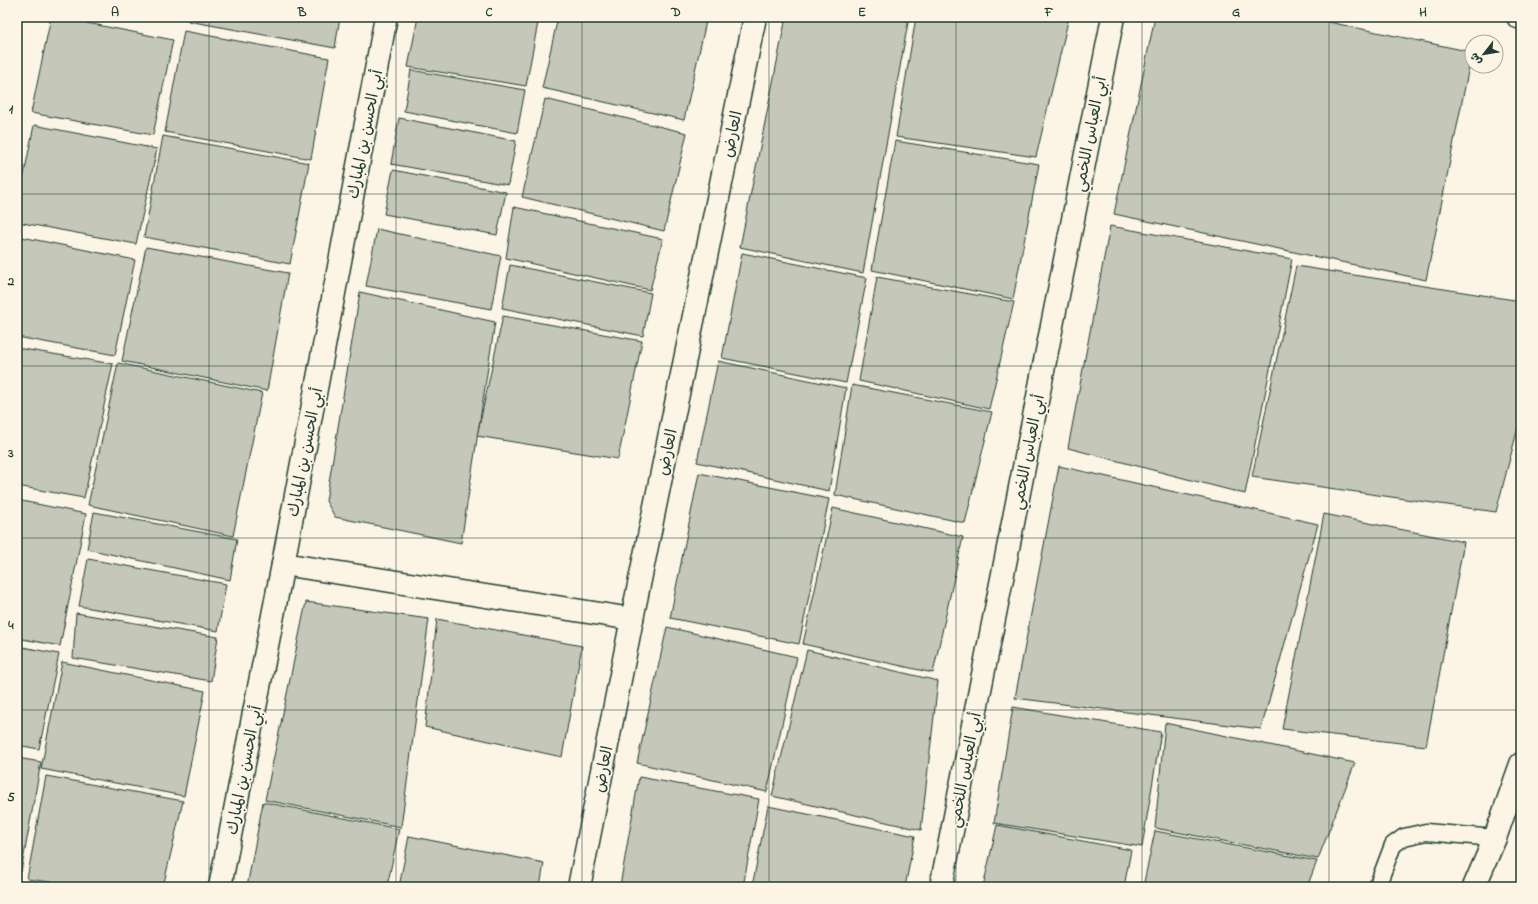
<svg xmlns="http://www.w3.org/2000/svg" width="1538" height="904" font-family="'Indie Flower','Playpen Sans Arabic',sans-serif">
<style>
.building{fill:#c5c7b9;stroke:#1f3d34}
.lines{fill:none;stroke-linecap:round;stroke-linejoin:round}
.service-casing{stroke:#1f3d34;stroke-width:19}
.minor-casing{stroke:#1f3d34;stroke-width:25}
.secondary-casing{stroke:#1f3d34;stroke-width:25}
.service{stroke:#fcf5e5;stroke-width:16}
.minor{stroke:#fcf5e5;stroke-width:22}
.secondary{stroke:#fcf5e5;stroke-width:22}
.grid{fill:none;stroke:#1f3d34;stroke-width:1;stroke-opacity:0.55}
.labels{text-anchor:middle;stroke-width:3.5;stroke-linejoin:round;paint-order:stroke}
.street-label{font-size:16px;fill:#1f3d34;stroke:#fcf5e5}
.neatline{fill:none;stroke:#1f3d34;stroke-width:1.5}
.grid-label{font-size:13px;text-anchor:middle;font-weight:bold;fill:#1f3d34}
</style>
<rect width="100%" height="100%" fill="#fcf5e5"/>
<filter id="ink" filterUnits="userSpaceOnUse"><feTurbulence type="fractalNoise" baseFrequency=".025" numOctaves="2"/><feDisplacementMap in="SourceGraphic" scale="8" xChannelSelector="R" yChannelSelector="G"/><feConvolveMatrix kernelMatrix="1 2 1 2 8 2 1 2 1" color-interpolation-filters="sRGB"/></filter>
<g filter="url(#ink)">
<g class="building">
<path d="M 51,17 L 57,17 L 173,40 L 153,135 L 31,113 Z"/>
<path d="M 189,17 L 340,17 L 335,48 L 188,21 Z"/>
<path d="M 418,17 L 539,17 L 526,86 L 408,67 Z"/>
<path d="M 558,17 L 707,17 L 684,120 L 542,88 Z"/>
<path d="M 786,17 L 909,17 L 863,273 L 740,247 Z"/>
<path d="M 916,17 L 1069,17 L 1036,157 L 896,137 Z"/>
<path d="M 1155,17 L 1305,17 L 1472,52 L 1426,280 L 1114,214 Z"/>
<path d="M 184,31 L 329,58 L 311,159 L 165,132 Z"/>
<path d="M 411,70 L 525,90 L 517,133 L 404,111 Z"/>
<path d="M 545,99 L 687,133 L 664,231 L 522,197 Z"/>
<path d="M 399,118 L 516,141 L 508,185 L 391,164 Z"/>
<path d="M 34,125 L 157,149 L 136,244 L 17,222 L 17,209 Z"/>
<path d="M 163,136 L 309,163 L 290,264 L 144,237 Z"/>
<path d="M 895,141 L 1039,164 L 1013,299 L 872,270 Z"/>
<path d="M 393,170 L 506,192 L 497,235 L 384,214 Z"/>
<path d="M 514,207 L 663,239 L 650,290 L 506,258 Z"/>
<path d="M 1110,226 L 1292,259 L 1245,494 L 1068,448 Z"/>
<path d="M 377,229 L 501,256 L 491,309 L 366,286 Z"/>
<path d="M 17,236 L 135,260 L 115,355 L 17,337 Z"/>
<path d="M 146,247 L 288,273 L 267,391 L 122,361 Z"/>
<path d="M 742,253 L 867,278 L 846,383 L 722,358 Z"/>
<path d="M 510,265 L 651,293 L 643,336 L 502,308 Z"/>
<path d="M 1296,266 L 1521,301 L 1521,416 L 1496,512 L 1252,477 Z"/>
<path d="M 877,277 L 1014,302 L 989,409 L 859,381 Z"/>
<path d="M 360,292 L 495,322 L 461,543 L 335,517 L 326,501 Z"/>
<path d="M 503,316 L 642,341 L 618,459 L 477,436 Z"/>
<path d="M 17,348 L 113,364 L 84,498 L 17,486 Z"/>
<path d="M 718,361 L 846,388 L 829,491 L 697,462 Z"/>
<path d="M 118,363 L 262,393 L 233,536 L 88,505 Z"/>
<path d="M 852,385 L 992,412 L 965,523 L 835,495 Z"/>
<path d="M 1059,466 L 1318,524 L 1261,729 L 1015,698 Z"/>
<path d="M 699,473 L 829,499 L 799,644 L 670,618 Z"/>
<path d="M 17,500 L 86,514 L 60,646 L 17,638 Z"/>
<path d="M 833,508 L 963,537 L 933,673 L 803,644 Z"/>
<path d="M 94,512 L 237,539 L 230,580 L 87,549 Z"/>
<path d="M 1324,514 L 1464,542 L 1426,746 L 1282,729 Z"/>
<path d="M 88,559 L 226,584 L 218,631 L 79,606 Z"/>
<path d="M 306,602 L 429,619 L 401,827 L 265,800 Z"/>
<path d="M 76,613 L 218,637 L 211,681 L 73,658 Z"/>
<path d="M 437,619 L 582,646 L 562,757 L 425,727 Z"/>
<path d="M 667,627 L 797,657 L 767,792 L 637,763 Z"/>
<path d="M 17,646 L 59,654 L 39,749 L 17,745 Z"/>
<path d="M 807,650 L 938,681 L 921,830 L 772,796 Z"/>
<path d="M 62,662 L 205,691 L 184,796 L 41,769 Z"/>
<path d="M 1013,707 L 1161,732 L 1142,847 L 994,823 Z"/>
<path d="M 1165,723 L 1355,763 L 1318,859 L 1155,828 Z"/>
<path d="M 17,758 L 41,762 L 21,872 L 17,872 Z"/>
<path d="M 46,776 L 183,801 L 163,887 L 91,887 L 27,879 Z"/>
<path d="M 639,777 L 759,799 L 743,887 L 627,887 L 620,886 Z"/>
<path d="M 263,802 L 399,829 L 387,887 L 247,887 Z"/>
<path d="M 768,806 L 915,836 L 905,887 L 752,887 Z"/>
<path d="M 997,825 L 1131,850 L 1124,887 L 983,887 Z"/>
<path d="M 1155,831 L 1317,861 L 1307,887 L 1143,887 Z"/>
<path d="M 409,836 L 544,863 L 540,887 L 399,887 Z"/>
<path d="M 17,883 L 24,885 L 23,887 L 17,887 Z"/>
<path d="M 29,884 L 49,887 L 28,887 Z"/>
</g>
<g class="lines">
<defs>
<path id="service" d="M 1377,887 L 1393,845 L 1404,837 L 1426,832 L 1495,838"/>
<g id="minor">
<path d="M 1518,17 L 1521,18"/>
<path d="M 283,564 L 632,619"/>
<path d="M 220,887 L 283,564 L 386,17"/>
<path d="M 579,887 L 632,619 L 755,17"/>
<path d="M 941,887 L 1113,17"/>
</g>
<path id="secondary" d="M 1474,887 L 1495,838 L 1521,764"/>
</defs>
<use href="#service" class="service-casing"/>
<use href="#minor" class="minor-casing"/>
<use href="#secondary" class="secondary-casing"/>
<use href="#service" class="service"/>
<use href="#minor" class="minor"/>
<use href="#secondary" class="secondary"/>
</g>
</g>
<path class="grid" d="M 209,17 L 209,887M 396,17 L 396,887M 582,17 L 582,887M 769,17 L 769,887M 956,17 L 956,887M 1142,17 L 1142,887M 1329,17 L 1329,887M 17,194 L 1521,194M 17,366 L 1521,366M 17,538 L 1521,538M 17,710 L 1521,710"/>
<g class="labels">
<g class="street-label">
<text transform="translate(364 134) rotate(-79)" y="6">أبي الحسن بن المبارك</text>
<text transform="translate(731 134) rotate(-78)" y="6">العارض</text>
<text transform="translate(1089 134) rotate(-79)" y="6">أبي العباس اللخمي</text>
<text transform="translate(304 452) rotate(-79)" y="6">أبي الحسن بن المبارك</text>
<text transform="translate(666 452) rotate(-78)" y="6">العارض</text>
<text transform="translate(1027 452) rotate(-79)" y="6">أبي العباس اللخمي</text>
<text transform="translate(602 769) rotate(-79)" y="6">العارض</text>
<text transform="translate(243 770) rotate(-79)" y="6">أبي الحسن بن المبارك</text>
<text transform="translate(964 770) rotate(-79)" y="6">أبي العباس اللخمي</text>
</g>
</g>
<rect width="1538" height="904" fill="none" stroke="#fcf5e5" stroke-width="44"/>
<g transform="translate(1484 54) rotate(239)"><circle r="19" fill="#fcf5e5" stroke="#a4ab9e"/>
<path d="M0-3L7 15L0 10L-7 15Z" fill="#1f3d34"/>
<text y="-6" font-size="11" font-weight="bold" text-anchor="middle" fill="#1f3d34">ش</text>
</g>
<rect x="22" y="22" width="1494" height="860" class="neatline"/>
<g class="grid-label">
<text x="115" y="16">A</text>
<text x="302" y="16">B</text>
<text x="489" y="16">C</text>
<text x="676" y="16">D</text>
<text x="862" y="16">E</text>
<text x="1049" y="16">F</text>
<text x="1236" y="16">G</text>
<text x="1423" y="16">H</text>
<text x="11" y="113">1</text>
<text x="11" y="285">2</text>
<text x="11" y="457">3</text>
<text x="11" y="629">4</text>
<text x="11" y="801">5</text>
</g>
</svg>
